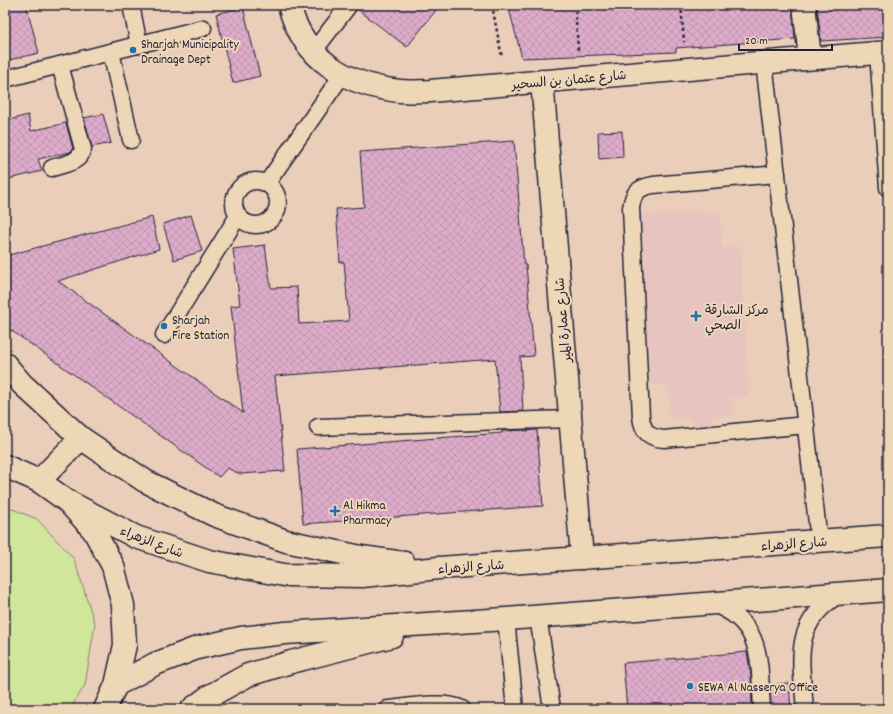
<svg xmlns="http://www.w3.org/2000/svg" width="893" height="714" font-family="Dekko,'Playpen Sans Arabic',sans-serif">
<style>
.built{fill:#e7c4bf}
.grass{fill:#d1e69b;stroke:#7a846b}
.building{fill:url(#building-cross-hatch);stroke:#22223b}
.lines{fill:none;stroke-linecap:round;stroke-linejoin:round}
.lane-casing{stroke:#22223b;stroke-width:19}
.street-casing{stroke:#22223b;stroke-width:25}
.secondary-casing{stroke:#22223b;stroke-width:25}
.path{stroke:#22223b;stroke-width:2.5;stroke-dasharray:3 3;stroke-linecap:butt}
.lane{stroke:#eed7b6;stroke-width:16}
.street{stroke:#eed7b6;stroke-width:22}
.secondary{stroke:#eed7b6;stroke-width:22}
.poi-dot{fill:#1f6fb2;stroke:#eed7b6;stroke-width:1.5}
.labels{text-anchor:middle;stroke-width:4;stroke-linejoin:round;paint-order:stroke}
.poi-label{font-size:13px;fill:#22223b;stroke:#eed7b6;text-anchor:start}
.street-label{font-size:13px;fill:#22223b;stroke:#eed7b6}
</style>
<defs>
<pattern id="building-cross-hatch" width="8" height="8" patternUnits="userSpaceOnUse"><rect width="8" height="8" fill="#deacca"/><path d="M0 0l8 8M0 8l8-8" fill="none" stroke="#be94ae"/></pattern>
</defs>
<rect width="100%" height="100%" fill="#ebceba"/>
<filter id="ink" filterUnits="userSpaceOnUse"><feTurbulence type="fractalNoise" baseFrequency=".025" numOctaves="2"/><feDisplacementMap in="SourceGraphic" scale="8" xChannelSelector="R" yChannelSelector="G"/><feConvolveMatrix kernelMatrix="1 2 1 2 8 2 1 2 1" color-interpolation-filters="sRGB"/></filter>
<g filter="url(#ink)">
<path class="built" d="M 720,211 L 722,247 L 740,246 L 749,397 L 732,398 L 733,416 L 713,417 L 714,426 L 692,427 L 691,418 L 670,419 L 668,385 L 651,385 L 641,215 Z"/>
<path class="grass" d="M 5,506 L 37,519 L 74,559 L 95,624 L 85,685 L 70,709 L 5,709 Z"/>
<g class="building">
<path d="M 5,5 L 26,5 L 39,53 L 5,61 Z"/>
<path d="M 358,5 L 440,5 L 407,47 L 357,9 Z"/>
<path d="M 508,5 L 792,5 L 795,39 L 676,48 L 676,52 L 522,58 Z"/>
<path d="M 817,5 L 888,5 L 888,37 L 821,41 Z"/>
<path d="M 243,7 L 260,76 L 233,83 L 216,14 Z"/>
<path d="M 103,114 L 111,143 L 92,147 L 84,118 Z"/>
<path d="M 28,115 L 31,131 L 66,123 L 73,149 L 70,152 L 38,159 L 42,171 L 9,179 L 5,163 L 5,121 Z"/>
<path d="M 622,131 L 623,157 L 599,159 L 598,132 Z"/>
<path d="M 514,141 L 524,265 L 526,265 L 534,356 L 520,357 L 523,411 L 500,412 L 495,359 L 275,376 L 285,471 L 240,474 L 227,468 L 219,477 L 5,326 L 5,256 L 152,217 L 159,249 L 58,281 L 243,413 L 231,306 L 240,305 L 233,249 L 265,245 L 271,288 L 297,287 L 299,324 L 349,321 L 344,262 L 340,262 L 336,209 L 364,207 L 360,152 Z"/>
<path d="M 191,215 L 202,251 L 174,260 L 163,224 Z"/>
<path d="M 524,430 L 524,431 L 537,430 L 543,506 L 303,524 L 297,449 L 502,433 L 502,431 Z"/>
<path d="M 747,652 L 751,676 L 752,709 L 627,709 L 623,663 Z"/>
<path d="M 789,683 L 791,709 L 771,709 L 770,685 Z"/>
</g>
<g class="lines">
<defs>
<g id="lane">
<path d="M 131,5 L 139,45"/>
<path d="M 111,52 L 131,140"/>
<path d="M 313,52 L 349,5"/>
<path d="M 878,53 L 888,188"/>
<path d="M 764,62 L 819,541"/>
<path d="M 5,79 L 203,28"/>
<path d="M 52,168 C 64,164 80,163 83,149 L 60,65"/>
<path d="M 777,174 L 653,185 C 637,188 633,193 631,208 L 641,417 C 643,432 649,438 664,439 L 806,425"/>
<circle cx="256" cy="203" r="22"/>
<path d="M 267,183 L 342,75"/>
<path d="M 164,335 L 238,216"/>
<path d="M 318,427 L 570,419"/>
<path d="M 713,604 C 764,622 759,663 762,709"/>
<path d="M 538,616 L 552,709"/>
<path d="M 506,619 L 515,709"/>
<path d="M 388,709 C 408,707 444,700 462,709"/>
<path d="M 805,709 C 801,660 791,623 840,594"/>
</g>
<g id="street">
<path d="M 289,5 C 303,59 346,85 400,91 C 409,92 420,91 430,91 L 888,52"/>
<path d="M 804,5 L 810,58"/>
<path d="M 542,81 L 582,558"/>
</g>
<g id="secondary">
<path d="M 5,364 L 22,384 L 81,438 L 145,481 L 214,515 L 286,541 L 361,557 L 404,563"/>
<path d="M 5,466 L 39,481 L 67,501 L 94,531 L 113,566 L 123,605 L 125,645 L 116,685 L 105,709"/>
<path d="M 39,481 L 81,438"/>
<path d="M 67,501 L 136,537 L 209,561 L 284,575 L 362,576 L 439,568 L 888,536"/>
<path d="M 116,685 L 155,664 L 197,648 L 241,638 L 285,633 L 506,619 L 888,590"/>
<path d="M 192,709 L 208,697 L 248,675 L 291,662 L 392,636"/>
</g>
</defs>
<use href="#lane" class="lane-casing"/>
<use href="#street" class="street-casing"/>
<use href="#secondary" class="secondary-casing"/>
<g class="path">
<path d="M 492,5 L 502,58"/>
<path d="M 575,5 L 578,50"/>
<path d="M 681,5 L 684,42"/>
</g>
<use href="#lane" class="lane"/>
<use href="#street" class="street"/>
<use href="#secondary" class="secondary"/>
</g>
</g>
<g class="poi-dot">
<circle cx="133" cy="50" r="4"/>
<path d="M694 310h4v4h4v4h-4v4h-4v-4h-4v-4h4z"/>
<circle cx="164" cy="326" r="4"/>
<path d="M333 505h4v4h4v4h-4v4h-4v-4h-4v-4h4z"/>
<circle cx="690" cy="686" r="4"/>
</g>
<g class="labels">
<g class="poi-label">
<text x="141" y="48">Sharjah Municipality<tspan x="141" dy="15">Drainage Dept</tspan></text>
<text x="705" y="314">مركز الشارقة<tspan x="705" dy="15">الصحي</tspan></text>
<text x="172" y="324">Sharjah<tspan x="172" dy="15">Fire Station</tspan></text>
<text x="343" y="509">Al Hikma<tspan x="343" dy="15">Pharmacy</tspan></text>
<text x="698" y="691">SEWA Al Nasserya Office</text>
</g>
<g class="street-label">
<text transform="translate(569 79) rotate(-5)" y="5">شارع عثمان بن السحير</text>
<text transform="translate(562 320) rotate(-95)" y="5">شارع عمارة المير</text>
<text transform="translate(152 541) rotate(21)" y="5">شارع الزهراء</text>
<text transform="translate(794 543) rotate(-4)" y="5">شارع الزهراء</text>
<text transform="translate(471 566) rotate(-4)" y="5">شارع الزهراء</text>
</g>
</g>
<rect width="893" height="714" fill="none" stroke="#eed7b6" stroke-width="20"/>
<rect x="10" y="10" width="873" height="694" fill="none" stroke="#22223b" stroke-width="1.5" filter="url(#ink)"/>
<path d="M739 44v6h93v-6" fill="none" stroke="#22223b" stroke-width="2"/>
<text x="745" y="44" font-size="12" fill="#22223b" stroke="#eed7b6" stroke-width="3" paint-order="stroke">20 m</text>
</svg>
